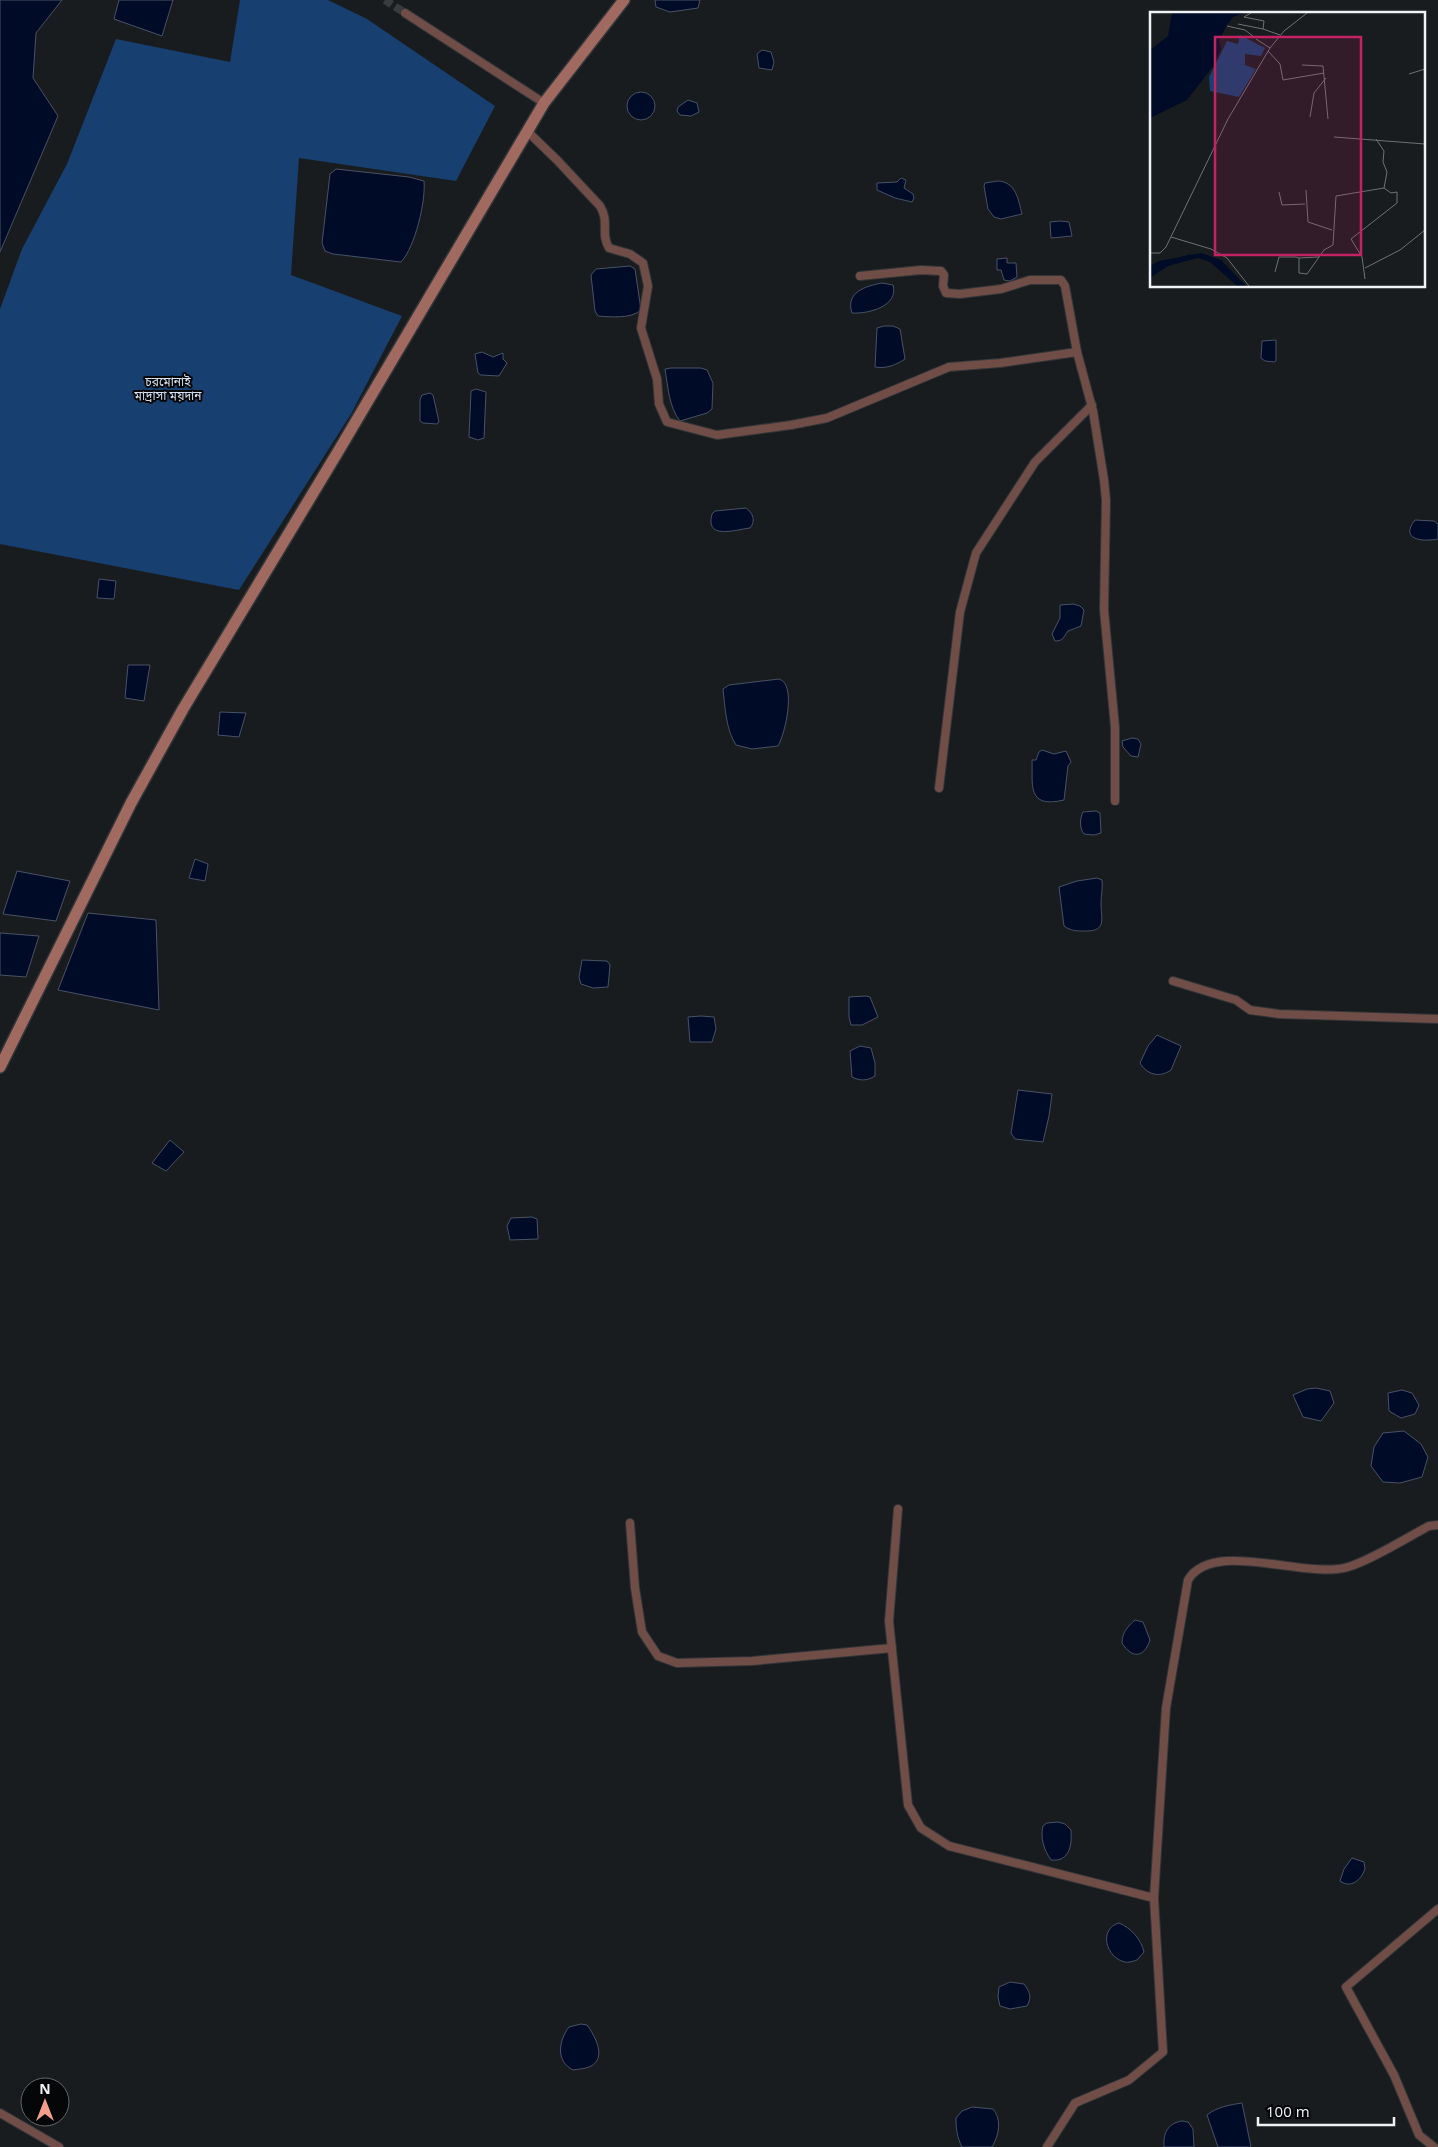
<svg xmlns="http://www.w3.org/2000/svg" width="1438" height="2147" font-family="'Open Sans','Noto Sans Bengali',sans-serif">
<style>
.green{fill:#173f6f}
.water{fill:#000c27;stroke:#485165}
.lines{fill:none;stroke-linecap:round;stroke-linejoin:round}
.minor-tunnel{stroke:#393c3f;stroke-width:8;stroke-dasharray:8 4;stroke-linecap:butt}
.minor-casing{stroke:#333639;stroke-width:10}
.secondary-casing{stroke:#333639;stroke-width:14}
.minor{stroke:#704e47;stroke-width:8}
.secondary{stroke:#a06a60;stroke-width:11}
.labels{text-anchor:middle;stroke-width:4;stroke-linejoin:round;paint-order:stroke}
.park-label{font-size:12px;fill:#d7e4f5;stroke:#050608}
.inset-river{fill:none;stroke:#000c27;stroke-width:2.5}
.inset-road{fill:none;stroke:#6f7275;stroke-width:1}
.view{fill:#c42363;fill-opacity:0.15;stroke:#c42363;stroke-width:2.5}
.inset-edge{fill:none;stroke:#f0f2f5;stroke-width:2.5}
</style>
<rect width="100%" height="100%" fill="#191c1f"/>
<path class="green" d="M 240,0 L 328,0 L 367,19 L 495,106 L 456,181 L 299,158 L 291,275 L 402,316 L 351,414 L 239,590 L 0,544 L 0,309 L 22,249 L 67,164 L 116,39 L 230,62 Z"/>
<g class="water">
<path d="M 0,0 L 62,0 L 36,33 L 33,78 L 58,116 L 0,252 Z"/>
<path d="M 119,0 L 173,0 L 162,36 L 114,19 Z"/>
<path d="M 655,0 L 700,0 L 698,8 L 670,12 L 656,7 Z"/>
<path d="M 762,50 L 771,52 L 774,62 L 772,70 L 759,68 L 757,54 Z"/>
<circle cx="641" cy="106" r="14"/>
<path d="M 688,100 L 697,103 L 699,112 L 691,116 L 680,115 L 677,111 L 678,107 Z"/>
<path d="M 336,169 L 409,177 L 424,181 C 426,201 415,247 401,262 L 333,254 L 325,251 L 322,243 L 330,174 Z"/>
<path d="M 901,178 L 906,180 L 904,188 L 913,194 L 914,198 L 912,202 L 895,198 L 877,190 L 877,183 L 897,182 Z"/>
<path d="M 998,181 C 1016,182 1018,199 1022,214 L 1001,219 L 994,217 L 988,209 L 984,186 L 985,183 Z"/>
<path d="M 1060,221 L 1069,222 L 1072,236 L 1051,238 L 1050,222 Z"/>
<path d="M 1007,258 L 1007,263 L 1016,263 L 1017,277 L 1010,281 L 1004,280 L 1001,270 L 997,270 L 997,259 Z"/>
<path d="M 630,266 L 635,269 L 641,310 C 631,319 611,317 598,316 L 595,311 L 591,275 L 596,269 Z"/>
<path d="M 882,283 L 893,285 C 899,306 869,314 852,313 C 845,292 866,286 882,283 Z"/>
<path d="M 884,326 L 893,326 L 900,329 L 905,359 C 896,365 886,369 875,367 L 877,328 Z"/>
<path d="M 1276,340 L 1276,360 L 1275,362 L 1265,361 L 1261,358 L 1262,341 Z"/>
<path d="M 482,352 L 493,357 L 503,353 L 503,359 L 507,363 L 499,376 L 481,375 L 478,373 L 475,354 Z"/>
<path d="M 671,368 L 701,368 L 707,370 L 713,383 L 712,409 L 707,413 L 680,421 C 669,407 668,387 665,369 Z"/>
<path d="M 476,389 L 486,392 L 484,438 L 478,440 L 469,437 L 471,391 Z"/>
<path d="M 430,393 L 433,395 L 439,422 L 437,424 L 423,423 L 420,421 L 420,400 L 422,395 Z"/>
<path d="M 746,508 C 753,513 756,521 750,528 C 734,530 705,540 712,514 L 715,511 Z"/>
<path d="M 1415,520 L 1434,521 L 1438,524 L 1438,539 C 1423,542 1399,540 1415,520 Z"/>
<path d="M 99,579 L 116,581 L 114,599 L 97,598 Z"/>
<path d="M 1073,604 L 1080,606 L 1084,610 L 1081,626 C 1077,628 1072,629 1068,631 C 1063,637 1064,641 1055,641 L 1052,634 L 1060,618 L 1060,605 Z"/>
<path d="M 128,665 L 150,665 L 144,701 L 125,698 Z"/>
<path d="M 779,679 C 797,684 785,734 778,746 L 752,749 L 736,745 C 726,730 725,707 723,689 L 729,685 Z"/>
<path d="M 220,712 L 246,713 L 239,737 L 218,735 Z"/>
<path d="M 1132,738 L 1138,739 L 1141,744 L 1138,757 L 1131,756 L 1123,747 L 1122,741 Z"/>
<path d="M 1042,750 L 1054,754 L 1066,751 L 1071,762 L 1068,766 L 1064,800 C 1026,809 1033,784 1032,760 L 1036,760 L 1039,752 Z"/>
<path d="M 1096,811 L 1100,813 L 1101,833 L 1094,835 L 1084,834 C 1079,828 1080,818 1083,812 Z"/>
<path d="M 195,859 L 208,864 L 205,881 L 189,878 Z"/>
<path d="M 17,871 L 70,881 L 56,921 L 3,914 Z"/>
<path d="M 1097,878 L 1102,880 C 1103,888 1101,895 1101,903 C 1101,919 1107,931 1086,931 C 1076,931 1071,931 1064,926 L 1059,887 L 1077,881 Z"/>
<path d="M 88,913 L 156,920 L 159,1010 L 58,990 Z"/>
<path d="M 0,933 L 39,936 L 26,977 L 0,975 Z"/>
<path d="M 582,960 L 607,961 L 610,965 L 608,987 L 593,988 L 581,984 L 579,977 Z"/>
<path d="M 866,996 L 870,997 L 878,1017 L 862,1025 L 851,1025 L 849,1017 L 849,997 Z"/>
<path d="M 701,1016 L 714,1017 L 716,1029 L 712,1042 L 690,1042 L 688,1017 Z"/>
<path d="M 1157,1035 L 1181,1046 L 1171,1070 C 1160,1078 1147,1075 1140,1063 L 1148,1046 Z"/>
<path d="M 860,1046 L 871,1048 L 875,1063 L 875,1076 C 867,1081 860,1081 852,1077 L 850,1051 Z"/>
<path d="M 1018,1090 L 1052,1094 L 1049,1116 L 1043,1142 L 1015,1139 L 1011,1133 Z"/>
<path d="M 170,1140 L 184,1152 L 166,1171 L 152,1163 Z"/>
<path d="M 532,1217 L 537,1219 L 538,1239 L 510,1240 L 507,1226 L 511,1218 Z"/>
<path d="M 1316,1388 L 1330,1391 L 1334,1403 L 1321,1421 L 1303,1417 L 1293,1395 L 1307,1389 Z"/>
<path d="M 1402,1390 L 1412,1393 L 1419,1405 L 1415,1414 L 1401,1418 L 1389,1411 L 1388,1393 Z"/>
<path d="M 1404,1431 L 1421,1444 L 1428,1457 L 1422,1477 L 1400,1483 L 1383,1482 L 1371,1466 L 1374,1447 L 1383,1433 Z"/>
<path d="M 1135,1620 L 1143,1622 L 1150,1640 C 1144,1658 1132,1659 1122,1643 C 1122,1633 1127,1627 1135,1620 Z"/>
<path d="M 1058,1822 L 1065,1824 L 1071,1830 C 1072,1845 1070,1862 1051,1860 C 1044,1850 1040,1838 1043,1826 L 1047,1823 Z"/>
<path d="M 1352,1858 L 1364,1862 L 1365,1869 C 1361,1880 1351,1889 1340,1881 L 1344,1869 Z"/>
<path d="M 1119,1923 C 1131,1928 1141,1939 1144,1952 L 1137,1960 C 1134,1961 1128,1963 1125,1962 C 1106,1958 1098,1929 1119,1923 Z"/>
<path d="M 1010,1982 L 1024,1984 C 1030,1992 1032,1997 1027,2006 L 1010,2009 L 1000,2006 L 998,1997 L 999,1987 Z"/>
<path d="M 581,2024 L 587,2025 C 595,2036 608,2059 589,2067 C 584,2069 578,2069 573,2070 C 555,2061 559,2040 569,2027 Z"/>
<path d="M 1242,2103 L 1251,2147 L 1218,2147 L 1207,2115 C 1217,2107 1229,2105 1242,2103 Z"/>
<path d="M 972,2107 L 993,2109 C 1002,2120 999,2135 992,2147 L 962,2147 C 957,2137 956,2129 956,2118 L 962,2111 Z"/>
<path d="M 1182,2121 L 1188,2122 L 1193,2129 L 1194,2147 L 1164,2147 C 1163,2133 1168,2123 1182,2121 Z"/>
</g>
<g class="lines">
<path class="minor-tunnel" d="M 385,0 L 405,13"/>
<defs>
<g id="minor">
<path d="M 405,13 L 544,103"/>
<path d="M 527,131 L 557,160 L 600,206 C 610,222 600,233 609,248 L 630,254 L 643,263 L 648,286 L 641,328 L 657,379 L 659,404 L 667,422 L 717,435 L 791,425 L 827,418 L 949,367 L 1000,363 L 1077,352"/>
<path d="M 860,276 L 921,270 L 941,271 L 944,275 L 943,286 L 946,293 L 960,294 L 1001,289 L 1030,280 L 1061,280 L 1065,286 L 1077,352 L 1093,411 L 1104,480 L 1106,500 L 1104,610 L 1115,727 L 1115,801"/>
<path d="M 939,788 L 960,612 L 976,553 L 1035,462 L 1092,405"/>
<path d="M 1173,981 L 1236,1000 L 1250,1010 L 1279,1014 L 1438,1019"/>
<path d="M 898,1509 L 889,1621 L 908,1805 L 921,1828 L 949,1846 L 1154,1898"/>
<path d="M 630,1523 L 635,1588 L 642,1632 L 658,1656 L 677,1663 L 752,1661 L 892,1648"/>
<path d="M 0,2113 L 59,2147"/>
<path d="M 1047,2147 L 1075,2103 L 1129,2080 L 1163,2052 L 1154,1898 L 1166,1708 L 1188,1580 C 1213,1538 1307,1580 1348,1567 C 1372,1560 1406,1538 1429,1526 L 1438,1525"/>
<path d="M 1434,2147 L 1419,2135 L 1394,2075 L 1346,1987 L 1438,1909"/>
</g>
<path id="secondary" d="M 0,1067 L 131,803 L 183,709 L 339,450 L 544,103 L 624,0"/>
</defs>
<use href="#minor" class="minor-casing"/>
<use href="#secondary" class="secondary-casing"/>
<use href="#minor" class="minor"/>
<use href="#secondary" class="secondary"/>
</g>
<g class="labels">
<g class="park-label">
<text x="168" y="386">চরমোনাই<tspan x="168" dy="14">মাদ্রাসা ময়দান</tspan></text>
</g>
</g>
<g transform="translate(1150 12)">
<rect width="275" height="275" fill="#191c1f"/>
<path d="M 90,23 L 115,36 L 111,44 L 95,42 L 95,53 L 106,57 L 89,85 L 60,79 L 59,65 L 77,29 L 88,32 Z" fill="#173f6f"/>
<path d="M 22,1 L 94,1 L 83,5 L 76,15 L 69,29 L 71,37 L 65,52 L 37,88 L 0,106 L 0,38 L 18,24 ZM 51,241 L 71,248 L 96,274 L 87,274 L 60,250 L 48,246 L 18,254 L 0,266 L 0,254 L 9,249 Z" fill="#000c27"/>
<path class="inset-river" d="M 0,71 L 39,46 L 55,1M 0,258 L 38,244 L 57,244 L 92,274"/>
<path class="inset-road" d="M 101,1 L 94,5 L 114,9 L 113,17 L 130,23M 88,12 L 113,17M 77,14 L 95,18 L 104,25M 106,27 L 120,36M 118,39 L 130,52 L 133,68 L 174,61M 152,53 L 173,54 L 178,107M 259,62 L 275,57M 160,105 L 164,81 L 176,66M 184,125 L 275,132M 156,178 L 158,210 L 182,218M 129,180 L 132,193 L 155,192M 21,225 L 61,237 L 77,246 L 99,274M 0,241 L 10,241 L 16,235 L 78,107 L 120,36 L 134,19 L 157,1M 149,246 L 169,245M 215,256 L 250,238 L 275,218M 125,260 L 129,245 L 146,245 L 149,246 L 149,261 L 157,262 L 174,238 L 183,233 L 186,184 L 234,176 L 237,160 L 233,150 L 234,139 L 226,127M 215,267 L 212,245 L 201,227 L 247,191 L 247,180 L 241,181 L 234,176"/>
<path class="view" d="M 65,25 L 211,25 L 211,243 L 65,243 Z"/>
<rect width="275" height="275" class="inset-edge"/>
</g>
<g transform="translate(45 2102)"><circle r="24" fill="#050608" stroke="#636467"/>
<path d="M0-4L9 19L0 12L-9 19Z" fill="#f49d8c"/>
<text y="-8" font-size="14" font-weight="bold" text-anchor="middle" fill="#f0f2f5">N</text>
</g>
<path d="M1258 2117v8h136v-8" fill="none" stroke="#f0f2f5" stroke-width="2.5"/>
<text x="1266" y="2117" font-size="15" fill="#f0f2f5" stroke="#050608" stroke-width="4" paint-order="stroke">100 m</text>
</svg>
